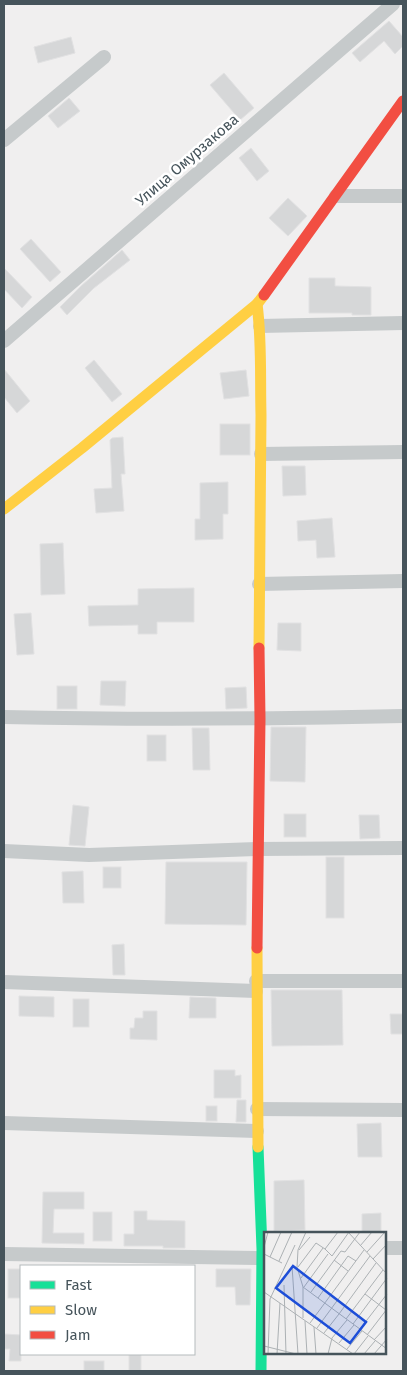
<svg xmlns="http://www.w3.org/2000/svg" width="407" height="1375" font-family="'Fira Sans',sans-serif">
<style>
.building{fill:#d6d7d8;stroke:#e1e1e2}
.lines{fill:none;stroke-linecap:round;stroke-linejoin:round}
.street{stroke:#c6cacb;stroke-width:14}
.fast{stroke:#16e098;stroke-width:11}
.slow{stroke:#ffcf43;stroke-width:11}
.jam{stroke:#f24e42;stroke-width:11}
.labels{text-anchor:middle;stroke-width:5;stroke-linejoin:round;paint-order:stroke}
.street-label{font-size:15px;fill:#46545b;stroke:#fff}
.inset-road{fill:none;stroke:#acb1b4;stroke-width:1}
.view{fill:#1d4ed8;fill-opacity:0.15;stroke:#1d4ed8;stroke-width:2.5}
.inset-edge{fill:none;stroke:#46545b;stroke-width:2.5}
</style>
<rect width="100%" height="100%" fill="#f0efef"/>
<g class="building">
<path d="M 389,21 L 403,37 L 403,46 L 395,54 L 384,41 L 360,62 L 352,53 Z"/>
<path d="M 71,37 L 75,53 L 38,63 L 34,47 Z"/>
<path d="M 224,73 L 254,108 L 240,120 L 210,85 Z"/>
<path d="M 69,98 L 80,111 L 58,128 L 48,116 Z"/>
<path d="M 251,148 L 269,171 L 257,181 L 239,158 Z"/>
<path d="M 288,198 L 307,216 L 288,236 L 269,218 Z"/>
<path d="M 31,239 L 61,272 L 50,282 L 20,249 Z"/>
<path d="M 122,250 L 130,260 L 94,288 L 67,315 L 60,307 L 81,286 Z"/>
<path d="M 4,268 L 32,297 L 22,308 L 4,289 Z"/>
<path d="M 309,278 L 335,278 L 335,286 L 371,287 L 371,315 L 352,315 L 352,313 L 309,313 Z"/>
<path d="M 94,360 L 122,394 L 112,402 L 85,368 Z"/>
<path d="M 4,369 L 30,401 L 17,413 L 4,397 Z"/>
<path d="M 246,370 L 249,396 L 224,399 L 220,373 Z"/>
<rect x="220" y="424" width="30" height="31"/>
<path d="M 123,437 L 125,474 L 121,474 L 124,511 L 96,513 L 94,489 L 112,488 L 110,440 L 112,438 Z"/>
<path d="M 282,466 L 305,466 L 306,495 L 283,496 Z"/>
<path d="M 228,482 L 228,514 L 223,514 L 223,539 L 195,540 L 195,519 L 200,519 L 200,483 Z"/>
<path d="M 332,518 L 335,557 L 317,558 L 316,540 L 298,541 L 297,521 Z"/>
<path d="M 63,543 L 65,594 L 41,595 L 40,544 Z"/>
<path d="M 194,588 L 194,622 L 157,622 L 157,634 L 138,634 L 138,625 L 89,626 L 88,606 L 138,605 L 138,589 Z"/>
<path d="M 31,613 L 34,654 L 17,655 L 14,614 Z"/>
<path d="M 278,623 L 301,623 L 301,651 L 277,650 Z"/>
<path d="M 101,681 L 126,681 L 125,706 L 100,705 Z"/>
<rect x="57" y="686" width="20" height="23"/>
<path d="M 246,687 L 247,708 L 226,709 L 225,688 Z"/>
<path d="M 271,727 L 306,727 L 305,782 L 270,781 Z"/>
<path d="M 192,728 L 209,728 L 210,770 L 193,770 Z"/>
<rect x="147" y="735" width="19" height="26"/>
<path d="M 73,805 L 89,807 L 85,846 L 69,845 Z"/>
<rect x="284" y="814" width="22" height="23"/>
<path d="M 359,815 L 379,815 L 380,838 L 360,839 Z"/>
<rect x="326" y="857" width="18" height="61"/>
<path d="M 166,862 L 247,862 L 246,925 L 165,924 Z"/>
<rect x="103" y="867" width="18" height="21"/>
<path d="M 83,871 L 84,903 L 63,903 L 62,872 Z"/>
<path d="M 124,944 L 125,975 L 113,975 L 112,945 Z"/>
<path d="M 271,990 L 342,990 L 343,1045 L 272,1046 Z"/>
<path d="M 19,996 L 54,997 L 54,1017 L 19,1016 Z"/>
<path d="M 190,997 L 216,998 L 216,1018 L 189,1018 Z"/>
<rect x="73" y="999" width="16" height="28"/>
<path d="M 143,1011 L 157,1011 L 157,1040 L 130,1039 L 130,1028 L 134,1028 L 135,1018 L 143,1018 Z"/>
<path d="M 390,1014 L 403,1014 L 403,1034 L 391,1034 Z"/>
<path d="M 214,1070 L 235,1070 L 235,1076 L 241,1075 L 241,1098 L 214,1098 Z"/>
<path d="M 237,1100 L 246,1100 L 246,1122 L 236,1122 Z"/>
<rect x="206" y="1106" width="11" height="15"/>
<path d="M 381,1123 L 382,1157 L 358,1157 L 357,1124 Z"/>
<path d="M 304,1180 L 305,1230 L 274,1231 L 274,1181 Z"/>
<path d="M 43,1192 L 84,1192 L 84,1209 L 54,1209 L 53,1233 L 84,1233 L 84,1244 L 42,1243 Z"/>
<path d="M 134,1211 L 147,1211 L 147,1220 L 185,1221 L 185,1248 L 163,1248 L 163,1246 L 124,1246 L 124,1234 L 134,1234 Z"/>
<rect x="93" y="1212" width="19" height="29"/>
<path d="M 381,1213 L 381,1234 L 362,1234 L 362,1214 Z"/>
<rect x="8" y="1269" width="13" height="29"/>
<path d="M 216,1269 L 251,1269 L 250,1305 L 236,1305 L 235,1287 L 216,1287 Z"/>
<path d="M 4,1334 L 21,1335 L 21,1361 L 9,1361 L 10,1349 L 4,1349 Z"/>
<rect x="129" y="1354" width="12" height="17"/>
<rect x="84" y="1361" width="20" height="10"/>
</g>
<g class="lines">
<g class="street">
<path d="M 4,140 L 104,57"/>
<path d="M 336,196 L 403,196"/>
<path d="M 260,326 L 403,323"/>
<path d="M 4,341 L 393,4"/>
<path d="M 261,454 L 403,452"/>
<path d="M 259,584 L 403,581"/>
<path d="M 4,717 C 137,720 270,719 403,716"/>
<path d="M 4,851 L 89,855 L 258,849 L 403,848"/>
<path d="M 256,981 L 403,981"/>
<path d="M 4,982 L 256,991"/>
<path d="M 257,1109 L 403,1110"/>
<path d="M 4,1123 L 257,1131"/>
<path d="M 386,1248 L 403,1248"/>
<path d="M 4,1254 L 262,1258"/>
</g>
<path class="fast" d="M 258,1147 L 262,1249 L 261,1371"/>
<g class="slow">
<path d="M 257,304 C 262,341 260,378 261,415 C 261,493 259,570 259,648"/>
<path d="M 4,509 L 82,448 L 257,304 L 264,295"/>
<path d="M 257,948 L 258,1147"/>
</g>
<g class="jam">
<path d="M 264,295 L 403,101"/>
<path d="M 257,948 L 260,719 L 259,648"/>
</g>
</g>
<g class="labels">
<g class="street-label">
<text transform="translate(187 160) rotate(-41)" y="5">Улица Омурзакова</text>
</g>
</g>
<g transform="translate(264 1232)">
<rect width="122" height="122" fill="#f0efef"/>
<path class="inset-road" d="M 84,0 L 123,42M 96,14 L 108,0M 0,15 L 4,0M 61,17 L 68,24 L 85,0M 35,18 L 46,5M 77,19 L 81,20 L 96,0M 103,20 L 121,0M 0,22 L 18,31M 6,25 L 17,0M 109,27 L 123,12M 70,28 L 84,39M 15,29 L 28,0M 28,34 L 34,122M 34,35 L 52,11 L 61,17 L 74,0M 37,46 L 59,16M 20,53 L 22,122M 39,55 L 123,117M 40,55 L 64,22M 0,60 L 89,122M 47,60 L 77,19M 101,62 L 122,78M 54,66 L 84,24 L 92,29M 75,82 L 112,31M 39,86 L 39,55 L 33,35 L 34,18 L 42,0M 82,87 L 119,38M 41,89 L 43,122M 46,91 L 100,18M 89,92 L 123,46M 50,95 L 52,122M 53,96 L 106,24M 96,97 L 123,62M 60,101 L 75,82M 103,103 L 123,77M 68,106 L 83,88M 110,108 L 123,94M 75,111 L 90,93M 0,114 L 32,122M 83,117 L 98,99M 4,122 L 6,67 L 31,13M 13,122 L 16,71M 64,122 L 68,106M 90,122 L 104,104M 100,122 L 111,109M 110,122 L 123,107"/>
<path class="view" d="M 29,34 L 102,90 L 86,111 L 12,56 Z"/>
<rect width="122" height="122" class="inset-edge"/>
</g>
<rect width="407" height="1375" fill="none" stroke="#46545b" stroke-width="10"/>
<rect x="20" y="1265" width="175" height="90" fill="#ffffff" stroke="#b5bbbd"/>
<rect x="30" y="1281" width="25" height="8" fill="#16e098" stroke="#b5bbbd"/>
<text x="65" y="1290" font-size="15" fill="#46545b">Fast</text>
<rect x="30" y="1306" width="25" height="8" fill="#ffcf43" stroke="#b5bbbd"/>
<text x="65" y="1315" font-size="15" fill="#46545b">Slow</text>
<rect x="30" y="1331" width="25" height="8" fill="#f24e42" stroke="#b5bbbd"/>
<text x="65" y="1340" font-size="15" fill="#46545b">Jam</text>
</svg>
